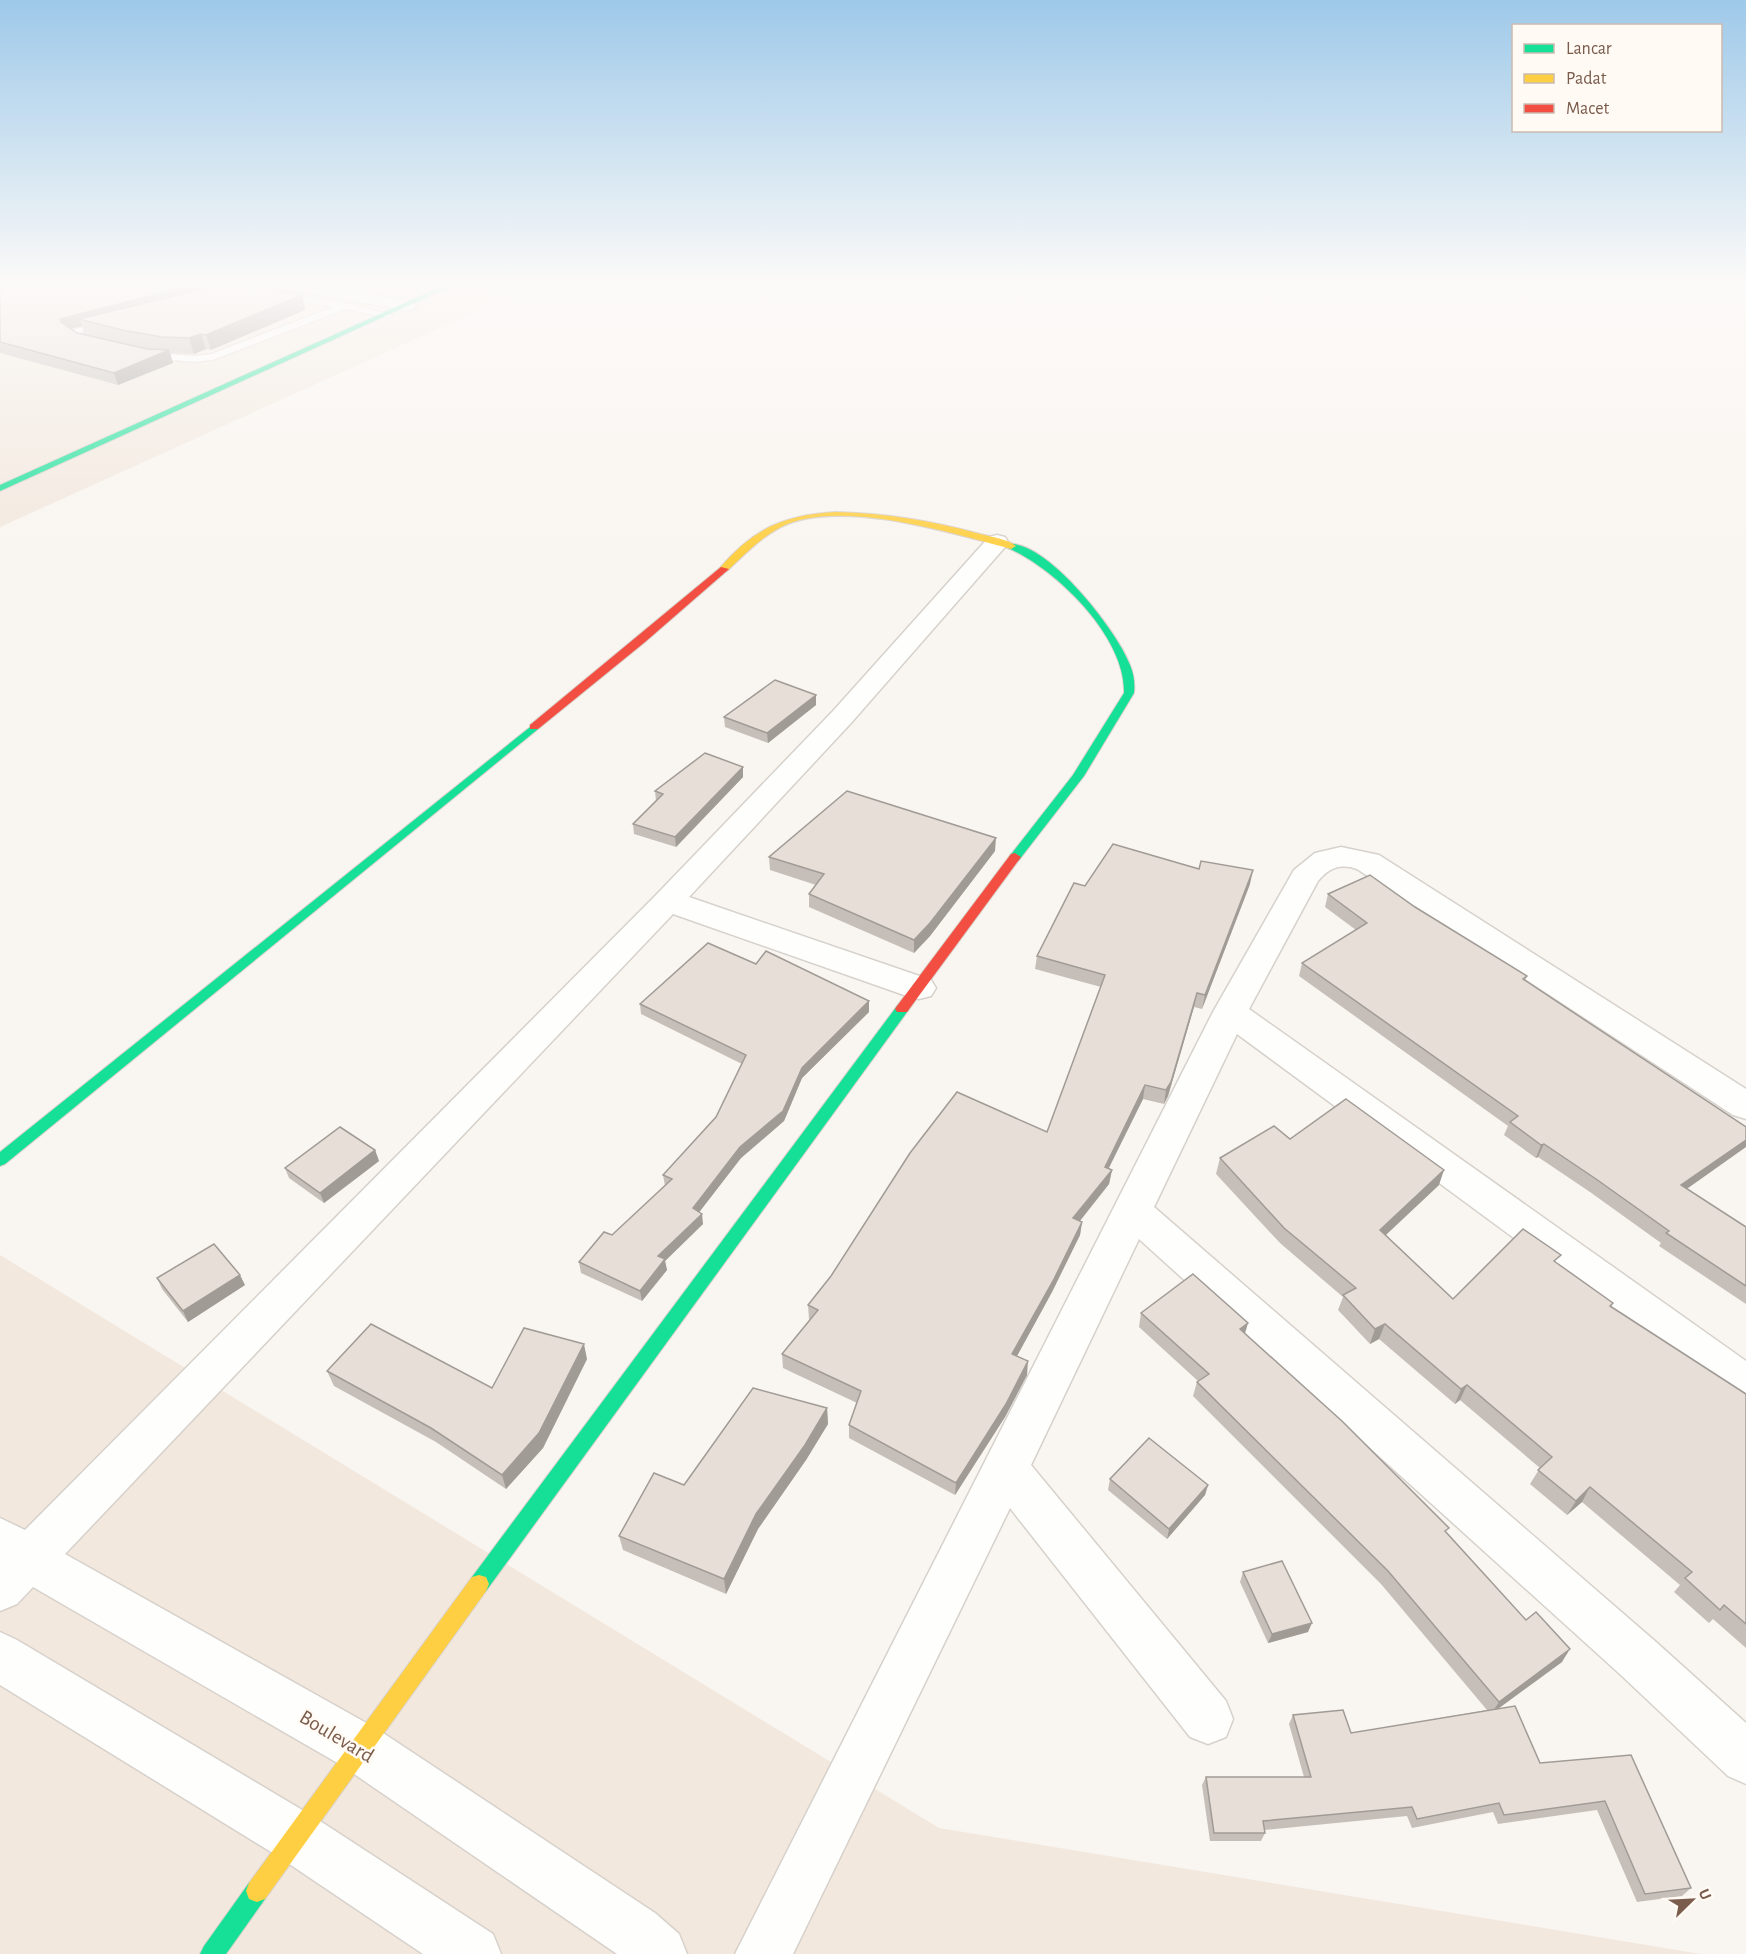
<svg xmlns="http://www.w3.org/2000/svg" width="1746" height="1954" font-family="'Alegreya Sans',sans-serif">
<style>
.residential{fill:#f2e8de}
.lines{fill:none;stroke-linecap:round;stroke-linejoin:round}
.lane-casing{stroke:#d7d1cb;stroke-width:2}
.street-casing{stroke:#d7d1cb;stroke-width:3}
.fast-casing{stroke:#d9d2cb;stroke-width:2}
.slow-casing{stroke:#d9d2cb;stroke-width:2}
.jam-casing{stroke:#d9d2cb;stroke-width:2}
.lane{fill:#fefefd;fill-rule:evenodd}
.street{fill:#fefefd;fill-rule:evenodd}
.fast{fill:#16e098;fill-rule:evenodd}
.slow{fill:#ffcf43;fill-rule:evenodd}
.jam{fill:#f24e42;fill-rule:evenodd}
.wall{fill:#c6bfb9;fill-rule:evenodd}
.shaded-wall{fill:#a19b96}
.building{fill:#e6ded7;stroke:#a19b96;stroke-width:1.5}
.labels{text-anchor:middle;stroke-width:5;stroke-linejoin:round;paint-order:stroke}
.near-street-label{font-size:21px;fill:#7a5c4d;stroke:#fffaf3}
</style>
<rect width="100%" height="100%" fill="#f9f5f0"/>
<g class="residential">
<path d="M 0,283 L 438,283 L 504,299 L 0,527 Z"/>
<path d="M 0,1255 L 939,1828 L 1701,1954 L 0,1954 Z"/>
</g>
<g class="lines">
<defs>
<g id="lane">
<path d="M 276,293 L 345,303 L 393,315 L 388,318 L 346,309 L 213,360 L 194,362 L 147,358 L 142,355 L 147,352 L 194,356 L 211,354 L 333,307 L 273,298 L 271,296 Z"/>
<path d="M 107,320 L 111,321 L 111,325 L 71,335 L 66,332 Z"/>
</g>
<g id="street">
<path d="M 273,283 L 310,283 L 409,301 L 417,306 L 409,311 L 281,288 Z"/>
<path d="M 997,535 L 1005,537 L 1008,542 L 1005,547 L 851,723 L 689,897 L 931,980 L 936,988 L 931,996 L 919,999 L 907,996 L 673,914 L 65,1554 L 377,1729 L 655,1913 L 679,1934 L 687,1954 L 617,1954 L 341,1765 L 33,1587 L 17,1604 L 0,1611 L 0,1518 L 25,1530 L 657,894 L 833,711 L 989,537 Z"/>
<path d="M 1341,847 L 1379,855 L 1746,1089 L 1746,1119 L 1733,1115 L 1357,869 C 1340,863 1329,868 1318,881 L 1249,1009 L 1746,1361 L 1746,1404 L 1731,1398 L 1237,1034 L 1154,1207 L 1656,1642 L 1746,1723 L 1746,1784 L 1728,1776 L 1622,1676 L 1139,1239 L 1031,1465 L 1226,1701 L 1233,1719 L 1226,1737 L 1208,1744 L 1190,1737 L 1010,1508 L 793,1954 L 735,1954 L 1213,1012 L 1294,870 L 1315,853 Z"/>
<path d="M 0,1632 L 17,1640 L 314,1817 L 493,1934 L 501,1954 L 423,1954 L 276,1855 L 0,1685 Z"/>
</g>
<g id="fast">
<path d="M 449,283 L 458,283 L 0,491 L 0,485 Z"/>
<path d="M 1008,544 C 1047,540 1118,632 1130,665 C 1134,675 1135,683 1134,693 L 1084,776 L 1019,860 L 1015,861 L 1009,857 L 1073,775 L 1124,693 C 1126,637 1056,569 1008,548 Z"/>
<path d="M 534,724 L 538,725 L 538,729 L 5,1164 L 0,1166 L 0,1152 Z"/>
<path d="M 902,1004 L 909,1009 L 907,1012 L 486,1591 L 479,1593 L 472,1591 L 469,1584 L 472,1577 L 897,1006 Z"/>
<path d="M 257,1880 L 265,1883 L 268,1891 L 265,1899 L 226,1954 L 200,1954 L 204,1946 L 249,1883 Z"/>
</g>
<g id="slow">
<path d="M 836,512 C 885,513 933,521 980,534 C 992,537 1007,539 1016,546 L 1011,549 C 951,533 839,498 781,527 C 760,538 744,555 727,571 L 719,569 C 754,528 784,515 836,512 Z"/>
<path d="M 479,1575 L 486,1577 L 489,1584 L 486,1591 L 265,1899 L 257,1902 L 249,1899 L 246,1891 L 249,1883 L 472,1577 Z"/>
</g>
<g id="jam">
<path d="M 721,567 L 729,569 L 645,642 L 538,729 L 530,729 L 530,725 Z"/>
<path d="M 1015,853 L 1021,857 L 907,1012 L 897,1012 L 895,1009 L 897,1006 L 1011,854 Z"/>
</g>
</defs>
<use href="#lane" class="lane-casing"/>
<use href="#street" class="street-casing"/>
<use href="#fast" class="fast-casing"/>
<use href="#slow" class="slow-casing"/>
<use href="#jam" class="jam-casing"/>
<use href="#lane" class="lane"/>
<use href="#street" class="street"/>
<use href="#fast" class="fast"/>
<use href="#slow" class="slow"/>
<use href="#jam" class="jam"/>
</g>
<g class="wall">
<path d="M 0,283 L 216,283 L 217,286 L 302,295 L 305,310 L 211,350 L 206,349 L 194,354 L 170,353 L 173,363 L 118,385 L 0,353 ZM 82,326 L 84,334 L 77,333 L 71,329 Z"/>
<path d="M 816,695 L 816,705 L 768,743 L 725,727 L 724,717 Z"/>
<path d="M 743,767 L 743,777 L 676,847 L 634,834 L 633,824 L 656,801 L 655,791 Z"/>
<path d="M 995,851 L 930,936 L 914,953 L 809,907 L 809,894 L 816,885 L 770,870 L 769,857 Z"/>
<path d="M 1250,884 L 1202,1009 L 1194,1007 L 1168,1096 L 1164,1104 L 1143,1099 L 1108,1168 L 1112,1170 L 1109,1184 L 1080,1221 L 1082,1222 L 1080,1235 L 1052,1292 L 1017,1356 L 1027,1375 L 1005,1417 L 955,1495 L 849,1438 L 849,1425 L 857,1403 L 783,1368 L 782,1354 L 810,1320 L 809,1319 L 808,1305 L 831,1276 L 1047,1132 L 1101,987 L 1035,969 L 1037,956 L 1085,886 Z"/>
<path d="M 1328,894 L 1415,907 L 1527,976 L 1525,981 L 1687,1189 L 1746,1227 L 1746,1304 L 1659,1246 L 1661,1243 L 1590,1192 L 1538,1157 L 1536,1158 L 1504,1135 L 1508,1126 L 1299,976 L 1302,963 L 1356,930 L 1325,907 Z"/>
<path d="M 756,964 L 869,1012 L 802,1078 L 784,1121 L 741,1158 L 699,1212 L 703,1224 L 665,1261 L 667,1270 L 642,1301 L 581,1273 L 579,1262 L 612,1235 L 665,1186 L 663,1175 L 716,1117 L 742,1064 L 641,1014 L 640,1004 Z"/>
<path d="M 1290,1139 L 1439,1185 L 1386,1235 L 1453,1299 L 1557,1263 L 1613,1303 L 1611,1307 L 1746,1394 L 1746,1648 L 1713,1619 L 1709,1623 L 1674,1592 L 1680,1585 L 1582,1502 L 1567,1515 L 1530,1484 L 1540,1468 L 1460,1400 L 1455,1404 L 1379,1339 L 1370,1344 L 1338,1310 L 1343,1297 L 1280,1243 L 1216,1174 L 1220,1158 Z"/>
<path d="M 375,1150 L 379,1161 L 324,1203 L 289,1178 L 285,1168 Z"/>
<path d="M 157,1278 L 245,1285 L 188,1322 L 162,1289 Z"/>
<path d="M 1141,1313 L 1245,1334 L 1446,1532 L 1562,1662 L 1499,1708 L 1540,1763 L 1631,1755 L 1691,1888 L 1682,1896 L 1637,1902 L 1597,1810 L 1498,1824 L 1493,1812 L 1412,1828 L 1407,1816 L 1264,1830 L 1265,1833 L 1261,1841 L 1210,1841 L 1202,1785 L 1206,1777 L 1304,1777 L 1289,1724 L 1293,1715 L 1351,1733 L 1487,1710 L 1381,1584 L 1193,1396 L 1197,1382 L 1198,1381 L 1139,1327 Z"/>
<path d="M 587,1359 L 543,1448 L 506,1489 L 436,1442 L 334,1386 L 327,1371 L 492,1388 Z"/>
<path d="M 827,1408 L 828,1424 L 806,1460 L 758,1529 L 726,1594 L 623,1550 L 619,1536 L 684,1485 Z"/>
<path d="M 1110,1479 L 1208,1485 L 1205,1495 L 1167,1539 L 1108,1490 Z"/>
<path d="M 1243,1572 L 1308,1632 L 1268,1643 L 1240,1582 Z"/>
</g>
<g class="shaded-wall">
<path d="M 200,283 L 216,283 L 219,291 L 79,319 L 82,326 L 64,331 L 60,319 Z"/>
<path d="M 302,295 L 305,310 L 211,350 L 206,335 Z"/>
<path d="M 201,334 L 206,349 L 194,354 L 189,338 Z"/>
<path d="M 169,350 L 173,363 L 118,385 L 114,373 Z"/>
<path d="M 816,695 L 816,705 L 768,743 L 767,733 Z"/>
<path d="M 743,767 L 743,777 L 676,847 L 675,837 Z"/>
<path d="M 996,838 L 995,851 L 930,936 L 914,953 L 914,940 Z"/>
<path d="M 1253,870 L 1250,884 L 1202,1009 L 1205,995 Z"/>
<path d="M 1197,993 L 1194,1007 L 1168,1096 L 1164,1104 L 1166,1090 Z"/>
<path d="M 869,1001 L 869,1012 L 802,1078 L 784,1121 L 741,1158 L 694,1219 L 693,1208 L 802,1068 Z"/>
<path d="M 1145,1085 L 1143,1099 L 1103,1180 L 1105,1167 Z"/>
<path d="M 1746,1140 L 1746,1147 L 1674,1198 L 1681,1185 Z"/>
<path d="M 1544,1144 L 1538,1157 L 1536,1158 L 1541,1145 Z"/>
<path d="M 375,1150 L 379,1161 L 324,1203 L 320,1193 Z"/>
<path d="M 1112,1170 L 1109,1184 L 1071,1232 L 1073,1218 Z"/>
<path d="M 1444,1170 L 1439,1185 L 1375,1245 L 1380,1230 Z"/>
<path d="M 702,1214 L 703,1224 L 665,1261 L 667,1270 L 642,1301 L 640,1291 L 658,1256 Z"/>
<path d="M 1082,1222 L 1080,1235 L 1052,1292 L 1011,1367 L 1012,1354 Z"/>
<path d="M 240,1275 L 245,1285 L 188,1322 L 183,1311 Z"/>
<path d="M 1248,1323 L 1244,1337 L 1240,1329 Z"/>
<path d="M 1385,1324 L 1379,1339 L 1370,1344 L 1375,1329 Z"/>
<path d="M 584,1344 L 587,1359 L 543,1448 L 506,1489 L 502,1475 Z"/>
<path d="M 1028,1361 L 1027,1375 L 1005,1417 L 955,1495 L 956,1483 Z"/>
<path d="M 1467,1385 L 1460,1400 L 1455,1404 L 1461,1389 Z"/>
<path d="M 827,1408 L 828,1424 L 806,1460 L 758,1529 L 726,1594 L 724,1579 L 756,1514 Z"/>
<path d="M 1208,1485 L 1205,1495 L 1167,1539 L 1169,1529 Z"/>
<path d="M 1590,1487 L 1582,1502 L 1567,1515 L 1576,1501 Z"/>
<path d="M 1312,1623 L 1308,1632 L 1268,1643 L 1272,1634 Z"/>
<path d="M 1570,1649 L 1562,1662 L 1491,1714 L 1499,1702 Z"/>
</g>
<g class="building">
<path d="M 0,283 L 200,283 L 60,319 L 61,322 L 77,333 L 147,349 L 169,350 L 114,373 L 0,342 Z"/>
<path d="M 229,283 L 245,283 L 302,295 L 206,335 L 201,334 L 189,338 L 162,337 L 122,330 L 79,319 Z"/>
<path d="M 775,680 L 816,695 L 767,733 L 724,717 Z"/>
<path d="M 705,753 L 743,767 L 675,837 L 633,824 L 663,794 L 655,791 Z"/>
<path d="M 847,791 L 996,838 L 930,923 L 914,940 L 809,894 L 824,874 L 769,857 Z"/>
<path d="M 1113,844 L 1199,869 L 1201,861 L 1253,870 L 1205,995 L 1197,993 L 1171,1082 L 1166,1090 L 1145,1085 L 1105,1167 L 1112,1170 L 1073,1218 L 1082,1222 L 1054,1279 L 1012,1354 L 1028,1361 L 1006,1404 L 956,1483 L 849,1425 L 861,1391 L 782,1354 L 818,1310 L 808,1305 L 831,1276 L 910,1153 L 957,1092 L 1047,1132 L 1105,975 L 1037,956 L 1074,883 L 1085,886 Z"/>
<path d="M 1370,875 L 1415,907 L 1527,976 L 1523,979 L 1746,1127 L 1746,1140 L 1681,1185 L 1746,1227 L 1746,1286 L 1666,1233 L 1669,1231 L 1596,1179 L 1544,1144 L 1541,1145 L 1510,1122 L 1518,1116 L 1302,963 L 1367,923 L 1328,894 Z"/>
<path d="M 708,943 L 756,964 L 766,951 L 869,1001 L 802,1068 L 783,1111 L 740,1147 L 693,1208 L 702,1214 L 658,1256 L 665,1259 L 640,1291 L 579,1262 L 604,1232 L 612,1235 L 672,1179 L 663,1175 L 716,1117 L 746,1055 L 640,1004 Z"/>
<path d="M 1346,1099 L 1444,1170 L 1380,1230 L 1453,1299 L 1523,1229 L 1561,1255 L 1554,1261 L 1613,1303 L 1610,1306 L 1746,1394 L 1746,1624 L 1724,1605 L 1720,1610 L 1685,1578 L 1692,1572 L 1590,1487 L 1576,1501 L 1538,1470 L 1552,1457 L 1467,1385 L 1461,1389 L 1385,1324 L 1375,1329 L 1343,1295 L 1356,1288 L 1284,1228 L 1220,1158 L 1274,1126 L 1290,1139 Z"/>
<path d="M 340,1127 L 375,1150 L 320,1193 L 285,1168 Z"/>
<path d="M 214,1244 L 240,1275 L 183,1311 L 157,1278 Z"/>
<path d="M 1193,1274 L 1248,1323 L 1240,1329 L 1343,1422 L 1449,1528 L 1445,1531 L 1526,1620 L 1536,1612 L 1570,1649 L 1499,1702 L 1388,1571 L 1197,1382 L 1209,1374 L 1141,1313 Z"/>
<path d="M 371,1324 L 492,1388 L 524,1328 L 584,1344 L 539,1433 L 502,1475 L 431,1428 L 327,1371 Z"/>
<path d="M 753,1388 L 827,1408 L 805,1445 L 756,1514 L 724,1579 L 619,1536 L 654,1473 L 684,1485 Z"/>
<path d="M 1149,1438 L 1208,1485 L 1169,1529 L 1110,1479 Z"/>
<path d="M 1282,1561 L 1312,1623 L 1272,1634 L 1243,1572 Z"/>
<path d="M 1515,1706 L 1540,1763 L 1631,1755 L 1691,1888 L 1645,1894 L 1605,1801 L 1504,1815 L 1499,1803 L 1417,1819 L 1412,1807 L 1263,1821 L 1265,1833 L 1214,1833 L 1206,1777 L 1311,1777 L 1293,1715 L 1343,1710 L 1351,1733 Z"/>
</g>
<linearGradient id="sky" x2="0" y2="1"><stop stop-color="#9ec9e9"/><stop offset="0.51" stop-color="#fcfaf8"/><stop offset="1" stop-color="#fcfaf8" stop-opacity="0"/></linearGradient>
<rect width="1746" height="557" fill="url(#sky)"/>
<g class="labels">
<g class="near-street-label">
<text transform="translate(337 1736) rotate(31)" y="7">Boulevard</text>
</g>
</g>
<rect x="1512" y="24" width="210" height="108" fill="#fffaf3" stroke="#cabbb1" stroke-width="1.5"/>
<rect x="1524" y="44" width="30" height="9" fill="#16e098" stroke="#cabbb1" stroke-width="1.5"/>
<text x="1566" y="54" font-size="18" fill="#7a5c4d">Lancar</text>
<rect x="1524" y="74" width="30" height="9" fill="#ffcf43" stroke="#cabbb1" stroke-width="1.5"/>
<text x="1566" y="84" font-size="18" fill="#7a5c4d">Padat</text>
<rect x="1524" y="104" width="30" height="9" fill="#f24e42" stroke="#cabbb1" stroke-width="1.5"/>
<text x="1566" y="114" font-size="18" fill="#7a5c4d">Macet</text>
<g transform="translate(1692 1900) rotate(66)" stroke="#fffaf3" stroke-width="4.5" paint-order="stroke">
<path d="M0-4.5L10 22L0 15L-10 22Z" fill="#7a5c4d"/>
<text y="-9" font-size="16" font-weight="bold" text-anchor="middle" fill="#7a5c4d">U</text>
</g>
</svg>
